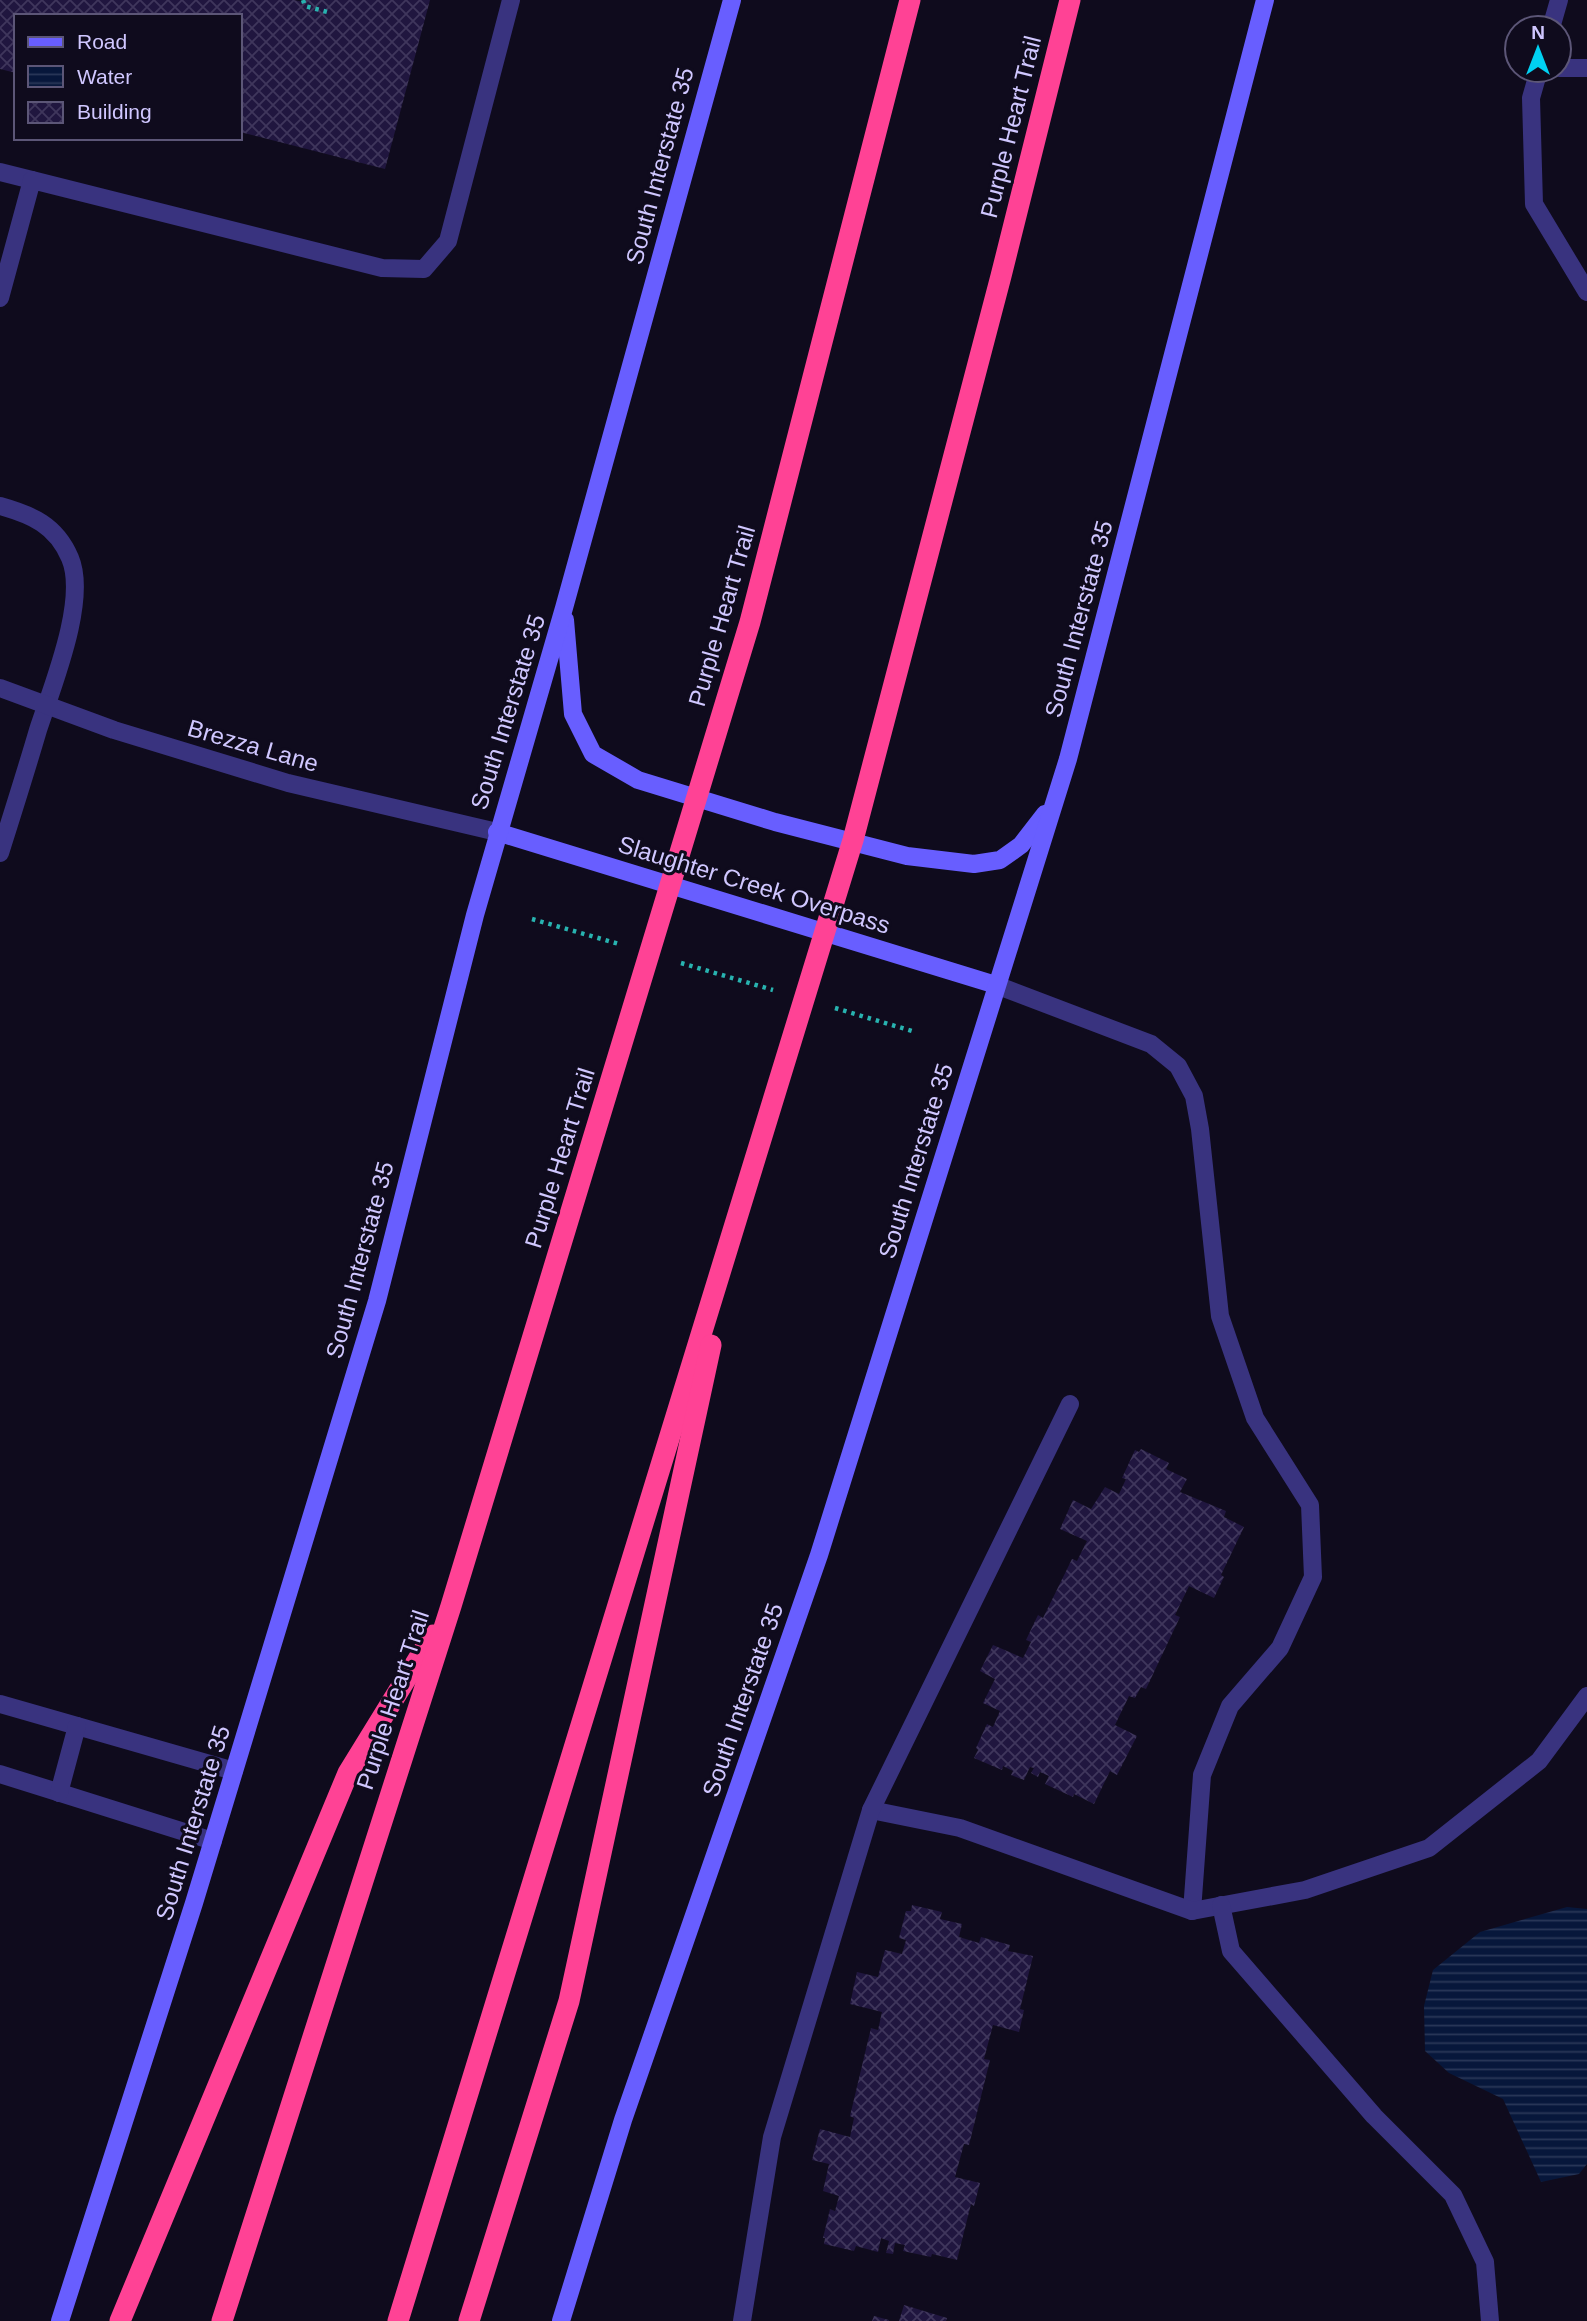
<svg xmlns="http://www.w3.org/2000/svg" width="1587" height="2321" font-family="Arial,sans-serif">
<style>
.water{fill:url(#water-rules)}
.building{fill:url(#building-cross-hatch)}
.lines{fill:none;stroke-linecap:round;stroke-linejoin:round}
.path{stroke:#28b3b0;stroke-width:4.5;stroke-dasharray:3.5 5;stroke-linecap:butt}
.lane{stroke:#39337f;stroke-width:18}
.street{stroke:#39337f;stroke-width:18}
.secondary{stroke:#685eff;stroke-width:18}
.highway{stroke:#ff4295;stroke-width:21}
.labels{text-anchor:middle;stroke-width:6;stroke-linejoin:round;paint-order:stroke}
.street-label{font-size:24px;fill:#d0c7ff;stroke:#0f0b1d}
</style>
<defs>
<pattern id="water-rules" width="6" height="5" patternUnits="userSpaceOnUse" patternTransform="scale(1.75)"><rect width="6" height="5" fill="#07173b"/><path d="M0 2.5h6" fill="none" stroke="#2a3758"/></pattern>
<pattern id="building-cross-hatch" width="8" height="8" patternUnits="userSpaceOnUse" patternTransform="scale(1.75)"><rect width="8" height="8" fill="#20163f"/><path d="M0 0l8 8M0 8l8-8" fill="none" stroke="#3f365c"/></pattern>
</defs>
<rect width="100%" height="100%" fill="#0f0b1d"/>
<path class="water" d="M 1567,1907 L 1587,1909 L 1587,2164 L 1579,2174 L 1541,2182 L 1503,2099 L 1449,2073 L 1425,2051 L 1424,2006 L 1433,1970 L 1480,1932 Z"/>
<g class="building">
<path d="M 0,0 L 294,0 L 303,2 L 303,0 L 430,0 L 385,169 L 240,132 L 240,16 L 16,16 L 16,73 L 0,69 Z"/>
<path d="M 1141,1449 L 1169,1463 L 1166,1469 L 1187,1479 L 1180,1492 L 1226,1511 L 1224,1517 L 1244,1527 L 1221,1575 L 1224,1577 L 1214,1598 L 1189,1586 L 1175,1615 L 1180,1617 L 1146,1689 L 1141,1687 L 1135,1698 L 1129,1696 L 1115,1725 L 1137,1736 L 1117,1775 L 1110,1771 L 1094,1804 L 1074,1794 L 1073,1797 L 1045,1784 L 1049,1776 L 1040,1772 L 1038,1777 L 1031,1773 L 1034,1768 L 1030,1767 L 1024,1780 L 1011,1775 L 1013,1771 L 1003,1766 L 1002,1770 L 974,1758 L 978,1750 L 976,1748 L 987,1724 L 993,1727 L 1000,1711 L 983,1703 L 995,1679 L 980,1671 L 993,1645 L 1023,1658 L 1031,1642 L 1026,1640 L 1038,1615 L 1043,1618 L 1072,1559 L 1077,1561 L 1087,1541 L 1060,1529 L 1073,1500 L 1091,1509 L 1105,1487 L 1119,1494 L 1126,1479 L 1122,1478 L 1135,1450 L 1139,1452 Z"/>
<path d="M 912,1905 L 942,1912 L 940,1919 L 962,1924 L 959,1937 L 979,1943 L 981,1937 L 1010,1945 L 1008,1951 L 1033,1956 L 1020,2009 L 1024,2010 L 1019,2032 L 993,2025 L 984,2059 L 990,2060 L 969,2145 L 964,2144 L 955,2177 L 980,2183 L 974,2206 L 971,2204 L 957,2260 L 932,2254 L 931,2257 L 903,2251 L 905,2245 L 895,2243 L 893,2254 L 886,2253 L 889,2241 L 881,2238 L 878,2252 L 856,2246 L 854,2251 L 824,2244 L 825,2238 L 823,2238 L 830,2209 L 835,2211 L 839,2196 L 823,2191 L 829,2164 L 812,2160 L 820,2129 L 850,2137 L 854,2118 L 850,2116 L 871,2028 L 878,2030 L 882,2012 L 850,2004 L 857,1972 L 878,1977 L 885,1950 L 902,1954 L 906,1940 L 899,1938 L 906,1911 L 911,1911 Z"/>
<path d="M 904,2305 L 947,2318 L 946,2321 L 899,2321 Z"/>
<path d="M 874,2316 L 889,2320 L 889,2321 L 872,2321 Z"/>
</g>
<g class="lines">
<g class="path">
<path d="M 303,0 L 305,6 L 331,13"/>
<path d="M 532,919 L 619,944"/>
<path d="M 681,963 L 773,990"/>
<path d="M 835,1008 L 912,1031"/>
</g>
<g class="lane">
<path d="M 1551,28 L 1559,0"/>
<path d="M 1559,68 L 1587,68"/>
<path d="M 1539,70 L 1531,98 L 1534,204 L 1587,292"/>
<path d="M 0,172 L 32,180"/>
<path d="M 0,298 L 32,180 L 382,268 L 424,269 L 448,241 L 511,0"/>
<path d="M 0,506 C 32,515 56,525 70,558 C 88,600 52,687 38,730 C 26,771 13,812 0,853"/>
<path d="M 996,985 L 1151,1044 L 1178,1066 L 1194,1096 L 1200,1129 L 1220,1316 L 1255,1418 L 1310,1505 L 1313,1577 L 1280,1648 L 1230,1706 L 1202,1775 L 1192,1911"/>
<path d="M 0,1704 L 234,1771"/>
<path d="M 0,1774 L 213,1841"/>
<path d="M 59,1793 L 77,1726"/>
<path d="M 871,1810 L 960,1828 L 1192,1911 L 1305,1890 L 1429,1848 L 1539,1761 L 1587,1696"/>
<path d="M 1221,1905 L 1231,1951 L 1374,2116 L 1453,2195 L 1485,2262 L 1490,2321"/>
<path d="M 742,2321 L 772,2137 L 871,1810 L 1070,1404"/>
</g>
<path class="street" d="M 0,688 L 114,730 L 288,783 L 497,832"/>
<g class="secondary">
<path d="M 565,620 L 573,714 L 593,754 L 638,780 L 775,822 L 907,856 L 974,864 L 1000,860 L 1021,845 L 1045,814"/>
<path d="M 497,832 L 996,985"/>
<path d="M 60,2321 L 194,1903 L 377,1301 L 475,915 L 564,608 L 732,0"/>
<path d="M 561,2321 L 623,2120 L 819,1555 L 1068,759 L 1265,0"/>
</g>
<g class="highway">
<path d="M 120,2321 L 348,1773 L 433,1635"/>
<path d="M 222,2321 L 451,1606 L 750,622 L 910,0"/>
<path d="M 398,2321 L 853,840 L 1001,276 L 1070,0"/>
<path d="M 469,2321 L 569,2001 L 711,1345"/>
</g>
</g>
<g class="labels">
<g class="street-label">
<text transform="translate(1011 127) rotate(-76)" y="8">Purple Heart Trail</text>
<text transform="translate(660 166) rotate(-75)" y="8">South Interstate 35</text>
<text transform="translate(722 616) rotate(-74)" y="8">Purple Heart Trail</text>
<text transform="translate(1079 619) rotate(-75)" y="8">South Interstate 35</text>
<text transform="translate(508 712) rotate(-73)" y="8">South Interstate 35</text>
<text transform="translate(253 746) rotate(16)" y="8">Brezza Lane</text>
<text transform="translate(754 885) rotate(17)" y="8">Slaughter Creek Overpass</text>
<text transform="translate(560 1158) rotate(-73)" y="8">Purple Heart Trail</text>
<text transform="translate(916 1161) rotate(-73)" y="8">South Interstate 35</text>
<text transform="translate(360 1260) rotate(-75)" y="8">South Interstate 35</text>
<text transform="translate(393 1700) rotate(-72)" y="8">Purple Heart Trail</text>
<text transform="translate(743 1700) rotate(-71)" y="8">South Interstate 35</text>
<text transform="translate(193 1823) rotate(-73)" y="8">South Interstate 35</text>
</g>
</g>
<rect x="14" y="14" width="228" height="126" fill="#0f0b1d" stroke="#5c5677" stroke-width="2"/>
<rect x="28" y="37" width="35" height="10" fill="#685eff" stroke="#5c5677" stroke-width="2"/>
<text x="77" y="49" font-size="21" fill="#d0c7ff">Road</text>
<rect x="28" y="66" width="35" height="21" fill="url(#water-rules)" stroke="#5c5677" stroke-width="2"/>
<text x="77" y="84" font-size="21" fill="#d0c7ff">Water</text>
<rect x="28" y="102" width="35" height="21" fill="url(#building-cross-hatch)" stroke="#5c5677" stroke-width="2"/>
<text x="77" y="119" font-size="21" fill="#d0c7ff">Building</text>
<g transform="translate(1538 49)"><circle r="33" fill="#0f0b1d" stroke="#5c5677" stroke-width="2"/>
<path d="M0-5L12 26L0 18L-12 26Z" fill="#00d1f2"/>
<text y="-10" font-size="19" font-weight="bold" text-anchor="middle" fill="#d0c7ff">N</text>
</g>
</svg>
